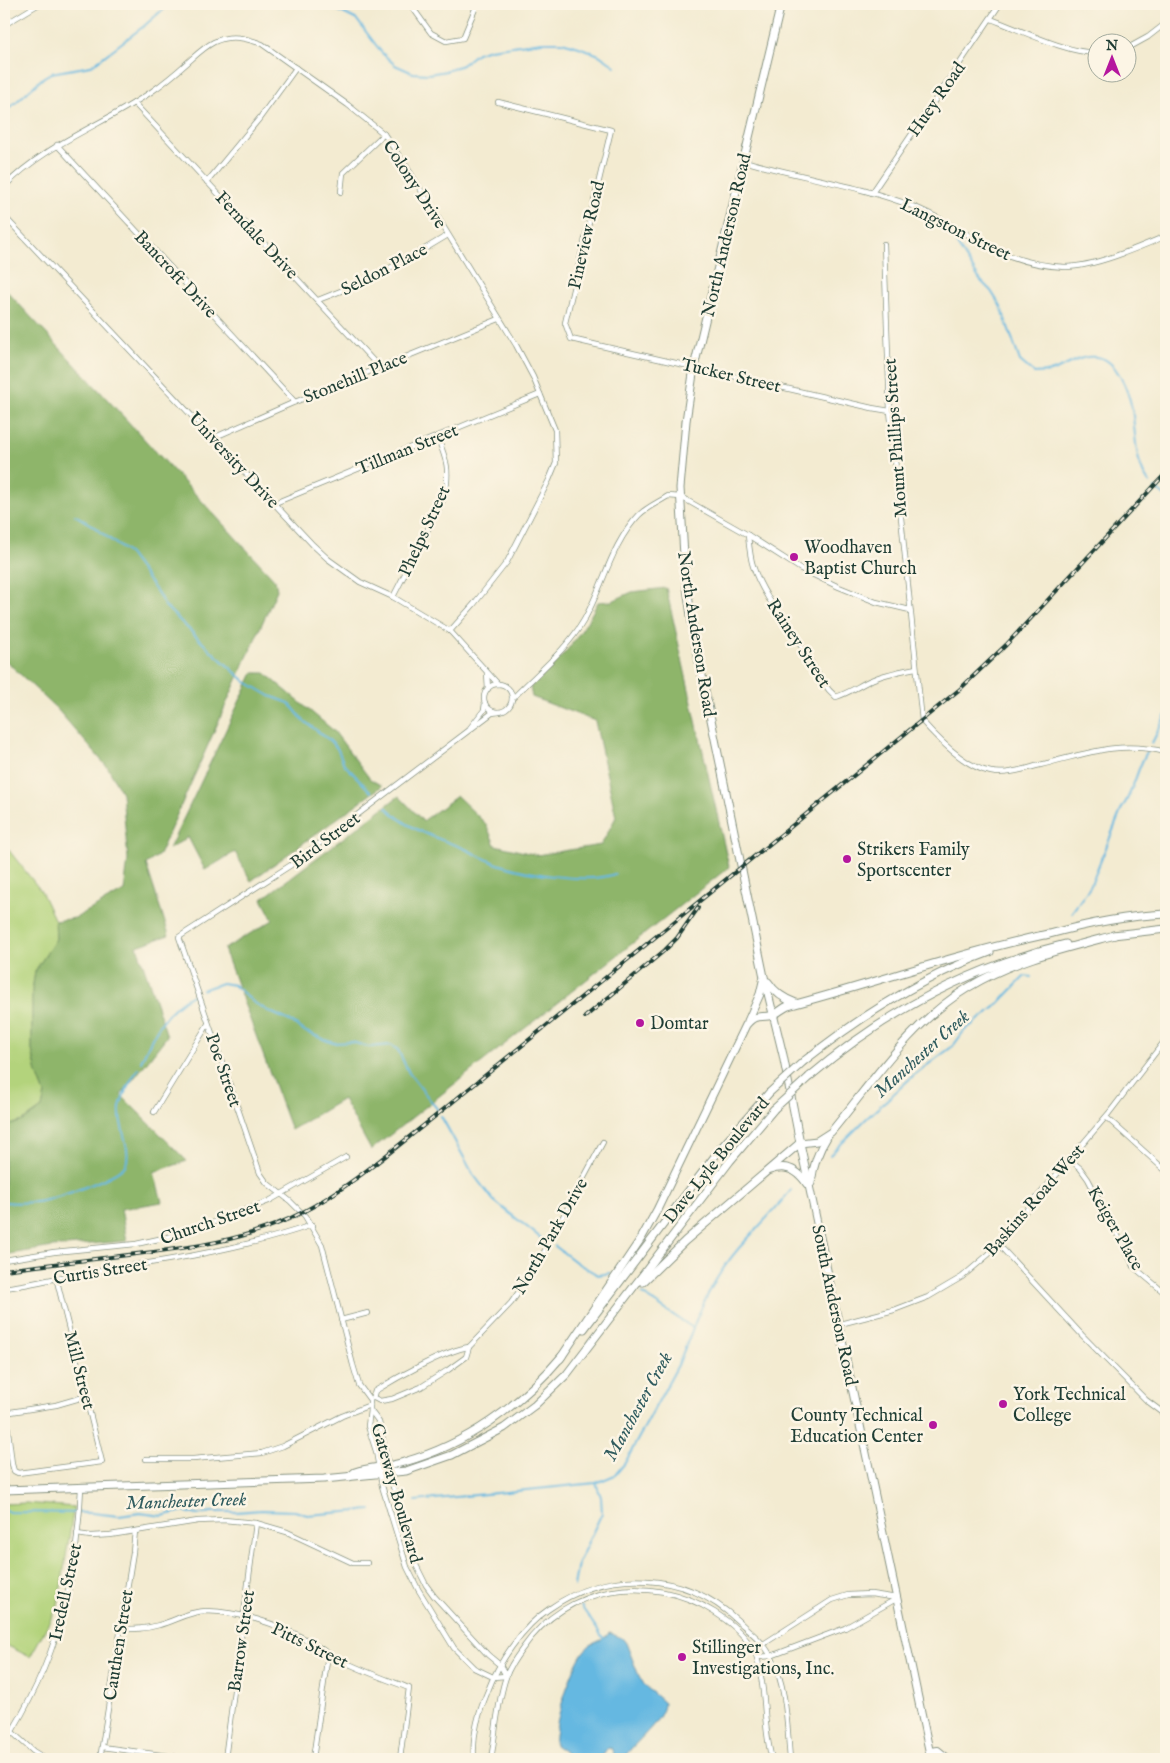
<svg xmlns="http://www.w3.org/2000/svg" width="1170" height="1763" font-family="'IM FELL English',serif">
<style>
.green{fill:#b3d37b;stroke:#698858}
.forest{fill:#8eb56b;stroke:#567950}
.water{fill:#65b8e1;stroke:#427a8a}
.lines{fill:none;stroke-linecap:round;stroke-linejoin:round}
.stream{stroke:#65b8e1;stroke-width:2}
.street-casing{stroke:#899482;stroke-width:6}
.secondary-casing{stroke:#899482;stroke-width:8}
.primary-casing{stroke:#899482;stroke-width:9}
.street{stroke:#fff;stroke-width:4.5}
.secondary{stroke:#fff;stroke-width:6}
.primary{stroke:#fff;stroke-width:7}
.rail-casing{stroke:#1f3d34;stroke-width:4}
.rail{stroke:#fcf5e5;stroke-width:2;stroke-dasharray:5.5;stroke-linecap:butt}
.primary-bridge-casing{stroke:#899482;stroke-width:9;stroke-linecap:butt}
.primary-bridge{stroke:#fff;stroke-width:7}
.poi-dot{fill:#b5179e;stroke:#fcf5e5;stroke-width:2}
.labels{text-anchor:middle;stroke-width:5;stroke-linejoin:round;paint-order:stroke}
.street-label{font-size:18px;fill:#1f3d34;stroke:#fcf5e5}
.poi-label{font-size:18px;fill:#1f3d34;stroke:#fcf5e5;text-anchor:start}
.water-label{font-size:19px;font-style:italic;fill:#305c5f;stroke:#fcf5e5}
</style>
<rect width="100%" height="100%" fill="#fcf5e5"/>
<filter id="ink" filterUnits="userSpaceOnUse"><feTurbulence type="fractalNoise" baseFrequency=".02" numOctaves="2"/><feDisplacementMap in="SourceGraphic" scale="10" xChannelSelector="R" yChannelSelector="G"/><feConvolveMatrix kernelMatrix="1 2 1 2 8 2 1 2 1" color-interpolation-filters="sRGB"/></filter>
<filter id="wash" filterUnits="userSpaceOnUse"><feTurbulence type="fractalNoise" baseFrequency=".0096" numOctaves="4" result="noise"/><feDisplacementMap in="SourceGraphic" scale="20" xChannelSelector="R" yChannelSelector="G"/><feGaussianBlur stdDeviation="1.12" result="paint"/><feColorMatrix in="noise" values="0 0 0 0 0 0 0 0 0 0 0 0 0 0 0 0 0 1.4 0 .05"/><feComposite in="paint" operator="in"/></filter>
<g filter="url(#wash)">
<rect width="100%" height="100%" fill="#f3ebd1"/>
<g class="green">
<path d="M 4,844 L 41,891 L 55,921 L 56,939 L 35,971 L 32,991 L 32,1050 L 37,1073 L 45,1094 L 42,1108 L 23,1121 L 4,1127 Z"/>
<path d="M 26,1503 L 74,1507 L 58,1606 L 30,1657 L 4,1644 L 4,1504 Z"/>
</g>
<g class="forest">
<path d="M 4,288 L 275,580 L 277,590 L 159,855 L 146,864 L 169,935 L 137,946 L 167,1036 L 121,1095 L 187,1161 L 154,1172 L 162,1202 L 121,1209 L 127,1241 L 53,1247 L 4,1255 L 4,1127 L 23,1121 L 42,1108 L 45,1094 L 37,1073 L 32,1050 L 32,991 L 35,971 L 56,939 L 55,921 L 75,918 L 124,891 L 128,860 L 122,793 L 108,768 L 57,709 L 4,659 Z"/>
<path d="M 666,588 L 729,867 L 371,1150 L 343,1099 L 291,1130 L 224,949 L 273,920 L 262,899 L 399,796 L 423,821 L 457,796 L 486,824 L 495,845 L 537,855 L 601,845 L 616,817 L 595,721 L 532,697 L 530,687 C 560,662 580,637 598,602 L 612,601 L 632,592 Z"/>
<path d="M 253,673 L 265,673 L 334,731 L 370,779 L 382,786 L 251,881 L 235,852 L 205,870 L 188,837 L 169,849 Z"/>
</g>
<path class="water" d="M 609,1633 L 622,1638 L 626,1643 L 639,1676 L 645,1686 L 664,1703 C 664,1721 634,1742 623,1759 L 614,1759 L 614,1754 L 611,1748 L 608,1747 L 600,1759 L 568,1759 L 565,1752 L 555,1745 C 552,1727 573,1663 585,1650 C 592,1641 602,1643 609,1633 Z"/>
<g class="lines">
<g class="stream">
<path d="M 325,4 L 357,20 L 382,53 L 395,65 L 413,73 L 428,74 L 446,71 L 462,65 L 477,53 L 490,49 L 542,42 L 562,42 L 579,47 L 599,55 L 615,66"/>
<path d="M 4,113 L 44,77 L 51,73 L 91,66 L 144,26 L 169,4"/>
<path d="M 945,226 L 980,280 L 991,291 L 1001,307 L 1020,361 L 1034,373 C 1039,372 1045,373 1050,372 C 1067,367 1082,352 1101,358 C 1110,360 1116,369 1120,376 C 1126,387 1130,398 1132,409 C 1136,432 1134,465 1150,483"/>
<path d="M 1155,488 L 1166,497"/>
<path d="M 75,515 L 93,526 L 129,554 L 157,592 L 165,606 L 208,648 L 246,682 L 270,696 L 289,703 L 304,721 L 328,739 L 337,748 L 344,764 L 371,792"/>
<path d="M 1152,743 L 1166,715"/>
<path d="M 386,807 C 408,830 435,837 463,848 C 476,854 488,861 501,865 C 529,874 588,884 615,874"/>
<path d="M 1072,912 L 1090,887 L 1122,808 C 1134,791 1136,770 1147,752"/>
<path d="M 202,990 L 222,983 L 234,985 L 253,1002 L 268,1011 L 290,1021 L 306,1032 L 333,1043 L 352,1042 L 369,1047 L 391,1045 L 398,1050 L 409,1073 L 438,1110"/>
<path d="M 141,1062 C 153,1034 165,1009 194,994"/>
<path d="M 441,1116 L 473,1174 L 493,1200 L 542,1239"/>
<path d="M 830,1155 L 867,1118 L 914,1075 L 953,1046 L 964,1031 L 994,1008 L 1025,976 L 1031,977"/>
<path d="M 4,1202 C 14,1203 24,1203 35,1202 C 50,1201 120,1177 126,1164 C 132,1148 117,1124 120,1107 C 123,1093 131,1080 138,1069"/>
<path d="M 555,1246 L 577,1263 L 598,1275 L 610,1273"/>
<path d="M 642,1294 L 693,1328 C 704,1299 719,1271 739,1248 C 757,1228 775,1210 791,1190"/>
<path d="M 415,1501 L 596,1483 L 615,1475 L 625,1463 L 678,1365 L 693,1328"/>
<path d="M 4,1509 L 9,1512 L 92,1513 L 119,1516 L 140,1513 L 162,1516 L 183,1511 L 197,1515 L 211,1512 L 236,1512 L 262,1510 L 295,1511 L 307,1515 L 371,1510"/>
<path d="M 574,1586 L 578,1563 L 602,1513 L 601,1497 L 596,1483"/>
<path d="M 581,1606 L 604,1639"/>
</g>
</g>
</g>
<g filter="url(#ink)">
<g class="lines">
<defs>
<g id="street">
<path d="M 410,4 L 431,33 L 446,41 L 463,38 L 475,9 L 473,4"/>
<path d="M 991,19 C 1021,30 1066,53 1098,53"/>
<path d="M 4,25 L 39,4"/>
<path d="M 1128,48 L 1148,37 L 1166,23"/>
<path d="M 498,102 L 611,130 L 565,323 L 571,339 L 872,408 L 890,411"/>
<path d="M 134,103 L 379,367"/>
<path d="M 57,145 L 295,402"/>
<path d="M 744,161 C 799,177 858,185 912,206 C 942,217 967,236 996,250 C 1017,260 1041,266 1065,267 C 1094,267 1140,247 1166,236"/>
<path d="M 207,182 L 259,119 L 296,68"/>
<path d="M 4,187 C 45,144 103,125 151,92 C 164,83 176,73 187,63 C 195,56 204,47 214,42 C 231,34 246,38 262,44 L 348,105 L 384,134 L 408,169 L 516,345 L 533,377 L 555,430 L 556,463 L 549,480 L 507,562 L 474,604 L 450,631"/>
<path d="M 341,192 L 343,173 L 384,134"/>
<path d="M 872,193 L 1000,4"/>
<path d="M 4,216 L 313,545 L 328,559 L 360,582 L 393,597 L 450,631 L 498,684"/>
<path d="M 884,244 L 890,411 L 922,721 C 938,739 966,768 991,772 C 1007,775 1024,769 1040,765 C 1085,754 1118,740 1166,752"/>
<path d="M 318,300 C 364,283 406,261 448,235"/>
<path d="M 213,438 L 295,402 L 499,319"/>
<path d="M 275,503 L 540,394"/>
<path d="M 748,535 C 749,545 750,557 753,566 C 762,595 787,624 803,649 C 814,666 821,684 836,697 C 848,693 857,687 869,681 C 883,674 900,671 916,668"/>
<path d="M 393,597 L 445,496 C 450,469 447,461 437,436"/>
<path d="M 487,673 L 488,689"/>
<circle cx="498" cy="698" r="14"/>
<path d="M 512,699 C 537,673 566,651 584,620 C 604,585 611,544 639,515 C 647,507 659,502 668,496 L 681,497 L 748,535 L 801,569 L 839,587 L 876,602 L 910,610"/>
<path d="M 499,712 L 492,713 L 291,865 L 179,937 L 260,1173 L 267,1183 L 290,1201 L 305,1216 L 322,1245 L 353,1365 L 359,1385 L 370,1400 L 370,1410 L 368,1426 L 376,1451 L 382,1486 L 407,1567 L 418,1589 L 454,1648 L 474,1668 L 493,1677 L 506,1676"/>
<path d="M 470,728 L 484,710 L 485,703"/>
<path d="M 154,1112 L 208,1024"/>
<path d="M 1106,1117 L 1166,1171"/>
<path d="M 1069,1159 L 1080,1168 L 1088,1179 L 1135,1268 L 1166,1294"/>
<path d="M 998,1244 L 1082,1335 L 1146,1400 L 1166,1415"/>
<path d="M 4,1260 L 54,1252 L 136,1244 L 186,1233 L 269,1201 L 346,1157"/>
<path d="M 4,1288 C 29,1285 54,1278 79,1274 C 158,1262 236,1251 312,1225"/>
<path d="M 341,1320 L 368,1313"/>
<path d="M 840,1324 L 894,1310 L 928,1297 L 962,1277 L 989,1254 L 1109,1113 L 1166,1039"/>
<path d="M 4,1397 L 12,1464 L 14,1471 L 18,1473 L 102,1462 L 56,1277"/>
<path d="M 373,1398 L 375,1391 C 396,1378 446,1350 469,1347"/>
<path d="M 374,1398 L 380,1401 L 392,1399 L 421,1387 L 448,1370 L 466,1357 L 469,1347 L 511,1303 L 535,1269 L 603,1142"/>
<path d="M 370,1410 L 379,1422 L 396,1500 L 416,1565 L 426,1585 L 434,1596 L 488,1655 L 500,1665 L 506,1676"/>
<path d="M 4,1413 L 56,1405 L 87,1396"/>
<path d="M 146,1459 L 193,1459 L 262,1453 L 283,1446 L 342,1416 L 370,1405"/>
<path d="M 77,1534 L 91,1536 L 110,1535 L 198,1521 L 224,1520 L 256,1523 L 287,1532 L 353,1563 L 367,1563"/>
<path d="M 121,1629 C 134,1629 146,1629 159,1625 C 175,1621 189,1611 206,1611 C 239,1612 276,1623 305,1639 C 314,1643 322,1650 331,1655 C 356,1669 383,1678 409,1688 L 400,1759"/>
<path d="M 754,1650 L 832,1600 L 848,1595 L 871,1594 L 897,1598"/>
<path d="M 758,1657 L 771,1656 L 845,1628 L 896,1599"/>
<path d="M 12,1732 L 33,1751 L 46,1759"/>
<path d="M 4,1744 C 56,1664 77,1582 81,1488"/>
<path d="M 102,1747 L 191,1759"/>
<path d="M 100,1759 L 133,1552 L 135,1531"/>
<path d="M 225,1759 L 256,1523"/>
<path d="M 313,1759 L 328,1654"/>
<path d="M 474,1759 C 472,1736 478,1714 487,1693 C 498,1663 522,1627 549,1609 C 607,1568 685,1571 737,1620 C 749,1631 763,1641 771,1656 C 787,1687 787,1725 790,1759"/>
<path d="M 491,1759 C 496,1732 497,1703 506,1677 C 509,1667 517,1656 523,1648 C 566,1585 651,1572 714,1612 C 730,1622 745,1635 754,1651 C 759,1659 759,1668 761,1677 C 766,1704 764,1732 772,1759"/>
</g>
<path id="secondary" d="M 929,1751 L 938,1750 L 949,1759"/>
<g id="primary">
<path d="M 781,4 L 694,367 L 686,421 L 680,488 L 685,573 L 694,637 L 764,977 L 783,1055 L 800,1143 L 931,1759"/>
<path d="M 1046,935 C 1085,924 1126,916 1166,914"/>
<path d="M 1113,935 L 1166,929"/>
<path d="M 768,982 C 775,993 784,999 796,1003"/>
<path d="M 748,1021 L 760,994 L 764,977"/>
<path d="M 804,1061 C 861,1016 922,977 990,952"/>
<path d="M 809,1077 C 883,1014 970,967 1066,944"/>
<path d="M 770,1170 C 786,1164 798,1170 807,1184"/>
<path d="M 811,1183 C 813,1166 818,1151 827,1137"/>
<path d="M 643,1282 L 685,1241 L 800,1143 L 817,1141 L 831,1132 C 873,1081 911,1022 969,987 C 1013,960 1066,948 1115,935"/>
<path d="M 584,1329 L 721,1148 L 769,1093"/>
<path d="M 560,1359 L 642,1237 L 657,1210 L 746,1025 C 757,1012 761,1019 773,1015 C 778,1013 783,1008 788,1006 C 875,983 960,953 1048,934"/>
<path d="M 349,1477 L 355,1472 C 371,1467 388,1467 404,1462 C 466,1445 521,1405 562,1356"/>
<path d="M 4,1490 L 324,1479 L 406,1471 L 452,1455 L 504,1428 L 535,1405 L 567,1374 L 730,1161 L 774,1109"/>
</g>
</defs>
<use href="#street" class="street-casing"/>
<use href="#secondary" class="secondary-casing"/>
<use href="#primary" class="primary-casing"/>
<use href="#street" class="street"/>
<use href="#secondary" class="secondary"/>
<use href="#primary" class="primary"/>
<defs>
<g id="rail">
<path d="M 585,1017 L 665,950 L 677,938 L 698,908"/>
<path d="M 4,1270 C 45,1265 87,1260 128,1255 C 188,1248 247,1241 301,1213 C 349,1188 391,1151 433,1118 L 960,689 L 1006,645 L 1166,473"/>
</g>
</defs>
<use href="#rail" class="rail-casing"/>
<use href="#rail" class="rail"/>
<defs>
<g id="primary-bridge">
<path d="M 769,1093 L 804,1061"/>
<path d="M 774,1109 L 809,1077"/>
</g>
</defs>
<use href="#primary-bridge" class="primary-bridge-casing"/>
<use href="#primary-bridge" class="primary-bridge"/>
</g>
</g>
<g class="poi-dot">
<circle cx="794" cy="557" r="5"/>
<circle cx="847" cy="859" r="5"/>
<circle cx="640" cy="1023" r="5"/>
<circle cx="1003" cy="1404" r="5"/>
<circle cx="933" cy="1425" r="5"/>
<circle cx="682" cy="1657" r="5"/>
</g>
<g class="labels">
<g class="street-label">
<text transform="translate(936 99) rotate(-55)" y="6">Huey Road</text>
<text transform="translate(415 184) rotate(57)" y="6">Colony Drive</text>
<text transform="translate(956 229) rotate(26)" y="6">Langston Street</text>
<text transform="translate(257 235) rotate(47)" y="6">Ferndale Drive</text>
<text transform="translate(586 235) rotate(-77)" y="6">Pineview Road</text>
<text transform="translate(726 235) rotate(-77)" y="6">North Anderson Road</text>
<text transform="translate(384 269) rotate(-27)" y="6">Seldon Place</text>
<text transform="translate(176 274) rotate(47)" y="6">Bancroft Drive</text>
<text transform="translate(731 375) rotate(13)" y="6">Tucker Street</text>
<text transform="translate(355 377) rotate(-22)" y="6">Stonehill Place</text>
<text transform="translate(895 438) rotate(-94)" y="6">Mount Phillips Street</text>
<text transform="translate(407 449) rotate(-22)" y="6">Tillman Street</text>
<text transform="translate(234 460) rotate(47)" y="6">University Drive</text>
<text transform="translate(424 531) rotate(-65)" y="6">Phelps Street</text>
<text transform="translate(697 634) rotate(81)" y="6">North Anderson Road</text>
<text transform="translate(799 643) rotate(57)" y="6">Rainey Street</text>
<text transform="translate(325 840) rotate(-37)" y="6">Bird Street</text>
<text transform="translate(224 1070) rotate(71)" y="6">Poe Street</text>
<text transform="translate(716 1160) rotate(-51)" y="6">Dave Lyle Boulevard</text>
<text transform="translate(1034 1200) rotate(-49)" y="6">Baskins Road West</text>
<text transform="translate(210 1222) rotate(-19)" y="6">Church Street</text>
<text transform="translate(1116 1228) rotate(60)" y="6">Keiger Place</text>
<text transform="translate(550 1236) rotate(-60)" y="6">North Park Drive</text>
<text transform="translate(100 1271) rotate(-9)" y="6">Curtis Street</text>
<text transform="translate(835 1305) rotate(78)" y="6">South Anderson Road</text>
<text transform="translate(80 1370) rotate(76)" y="6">Mill Street</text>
<text transform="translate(397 1493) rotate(74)" y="6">Gateway Boulevard</text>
<text transform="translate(65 1592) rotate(-78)" y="6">Iredell Street</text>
<text transform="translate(241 1641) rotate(-82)" y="6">Barrow Street</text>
<text transform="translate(118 1645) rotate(-81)" y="6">Cauthen Street</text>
<text transform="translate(310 1645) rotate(26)" y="6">Pitts Street</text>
</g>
<g class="poi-label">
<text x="804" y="553">Woodhaven<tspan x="804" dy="21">Baptist Church</tspan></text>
<text x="857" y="855">Strikers Family<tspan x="857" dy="21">Sportscenter</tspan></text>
<text x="650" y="1029">Domtar</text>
<text x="1013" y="1400">York Technical<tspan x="1013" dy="21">College</tspan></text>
<text x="923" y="1421" text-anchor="end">County Technical<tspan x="923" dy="21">Education Center</tspan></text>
<text x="692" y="1653">Stillinger<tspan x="692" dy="21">Investigations, Inc.</tspan></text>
</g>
<g class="water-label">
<text transform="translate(921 1053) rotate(-42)" y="7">Manchester Creek</text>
<text transform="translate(637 1406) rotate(-61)" y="7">Manchester Creek</text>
<text transform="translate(186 1500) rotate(-2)" y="7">Manchester Creek</text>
</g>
</g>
<rect width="1170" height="1763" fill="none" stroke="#fcf5e5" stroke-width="20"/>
<g transform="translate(1112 58)"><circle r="24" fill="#fcf5e5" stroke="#a4ab9e"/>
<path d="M0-4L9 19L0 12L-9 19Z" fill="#b5179e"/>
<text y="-8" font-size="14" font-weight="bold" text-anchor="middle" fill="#1f3d34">N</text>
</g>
</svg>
